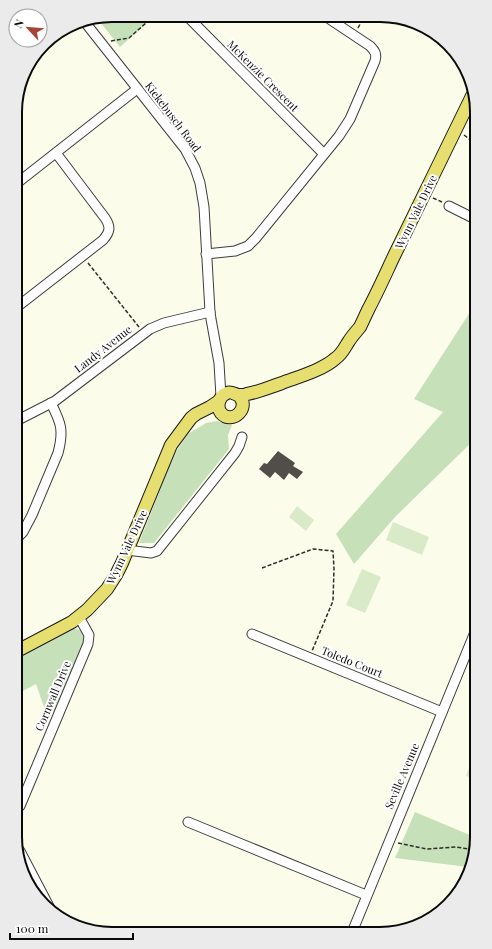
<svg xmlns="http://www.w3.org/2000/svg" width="492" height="949" font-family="'Playfair Display',serif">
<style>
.park{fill:#c6e1b9}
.pitch{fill:#d9eac9}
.building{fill:#514d48}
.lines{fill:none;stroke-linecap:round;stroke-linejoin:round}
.minor-casing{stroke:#3d3d3d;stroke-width:11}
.major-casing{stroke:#1b1b1b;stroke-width:14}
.path{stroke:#2c2c2c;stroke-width:1.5;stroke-dasharray:4 2;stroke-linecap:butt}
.minor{stroke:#fff;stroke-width:9}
.major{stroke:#e6df70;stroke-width:12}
.labels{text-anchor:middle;stroke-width:4;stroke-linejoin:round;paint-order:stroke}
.street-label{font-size:11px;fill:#0a0a0a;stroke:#fff}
.rim{fill:none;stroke:#0a0a0a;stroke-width:2}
</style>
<rect width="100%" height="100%" fill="#fcfcea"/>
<g class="park">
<path d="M 112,15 L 156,15 L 120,47 L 97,18 Z"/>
<path d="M 473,305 L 474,440 L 396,516 L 354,564 L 336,534 L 443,412 L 414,399 L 470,312 Z"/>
<path d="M 217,421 L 232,425 L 228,435 L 229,449 L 154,543 L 139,543 L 167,472 L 176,452 L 188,434 L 206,423 Z"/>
<path d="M 71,628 C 81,629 82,630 85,639 L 54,712 L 44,707 L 36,684 L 19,693 L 19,656 Z"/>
<path d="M 415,812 L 477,838 L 477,844 L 468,867 L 395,858 Z"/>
</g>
<g class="pitch">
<path d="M 297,506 L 314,520 L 306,531 L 289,517 Z"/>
<path d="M 393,522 L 429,537 L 422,555 L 386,540 Z"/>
<path d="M 362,569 L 381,577 L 365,613 L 346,605 Z"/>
<path d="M 474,755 L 476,756 L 476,779 L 466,776 Z"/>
</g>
<path class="building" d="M 278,451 L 295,463 L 293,466 L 303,472 L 297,479 L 289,473 L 284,480 L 275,472 L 270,478 L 259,469 L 264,463 L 267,464 Z"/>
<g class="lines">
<defs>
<g id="minor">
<path d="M 186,15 L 324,154"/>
<path d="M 84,21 L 185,149 L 195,168 L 200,183 L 204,207 L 210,312 L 211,319 L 219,363 L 221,397"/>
<path d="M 16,184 L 137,89"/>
<path d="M 449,206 L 473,218"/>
<path d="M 206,254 L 235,251 L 248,246 L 256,238 L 339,136 L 350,119 L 375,61 C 377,54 375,51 370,46 L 325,16"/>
<path d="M 17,307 L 103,240 C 110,232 111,227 105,218 L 56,153"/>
<path d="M 18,420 L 55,401 L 150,329 L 164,323 L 210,312"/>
<path d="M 18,537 L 23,532 L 32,515 L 58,453 C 64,430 61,423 51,403"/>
<path d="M 127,550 L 151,553 L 157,551 L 235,453 L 239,446 L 242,437"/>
<path d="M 252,634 L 442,712"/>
<path d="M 20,806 L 88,644 L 89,635 L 79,617"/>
<path d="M 188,822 L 366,895"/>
<path d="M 20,851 L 52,912"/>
<path d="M 353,930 L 475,632"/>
</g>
<g id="major">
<path d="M 238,395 C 252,407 232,426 221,413 C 216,406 219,396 227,393 C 231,391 234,394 238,395 C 241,395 245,395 247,394 C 259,392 270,387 282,383 C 298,377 323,370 336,358 C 342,354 345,347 349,341 C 352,336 356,332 360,327 C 363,321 366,314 369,308 C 378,291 386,273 394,256 C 420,203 446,149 472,96"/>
<path d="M 19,650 L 72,622 L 87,610 L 107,589 L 116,575 L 122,563 L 171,445 L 191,418 L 196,414 L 210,407 L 219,401"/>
</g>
</defs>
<use href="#minor" class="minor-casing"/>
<use href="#major" class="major-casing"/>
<g class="path">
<path d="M 358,28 L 364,17"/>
<path d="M 111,41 L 129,38 L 155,15"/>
<path d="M 464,135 L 472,141"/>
<path d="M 433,198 L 442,202"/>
<path d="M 88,263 L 139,327"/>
<path d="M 262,568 L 313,549 L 333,551 L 334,569 L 333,601 L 312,651"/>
<path d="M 398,843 L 427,849 L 456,847 L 475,850"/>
</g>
<use href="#minor" class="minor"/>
<use href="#major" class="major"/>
</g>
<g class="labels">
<g class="street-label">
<text transform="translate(263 76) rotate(45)" y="4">McKenzie Crescent</text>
<text transform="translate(173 117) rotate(53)" y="4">Kiekebusch Road</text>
<text transform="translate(416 212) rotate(-64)" y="4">Wynn Vale Drive</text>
<text transform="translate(103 349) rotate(-38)" y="4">Landy Avenue</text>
<text transform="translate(127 547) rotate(-65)" y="4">Wynn Vale Drive</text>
<text transform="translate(352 662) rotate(22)" y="4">Toledo Court</text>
<text transform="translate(53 696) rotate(-67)" y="4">Cornwall Drive</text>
<text transform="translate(402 776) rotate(-67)" y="4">Seville Avenue</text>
</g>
</g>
<path d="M0 0H492V949H0ZM112 22H380A90 90 0 0 1 470 112V837A90 90 0 0 1 380 927H112A90 90 0 0 1 22 837V112A90 90 0 0 1 112 22Z" fill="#ebebeb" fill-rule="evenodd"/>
<path class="rim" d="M112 22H380A90 90 0 0 1 470 112V837A90 90 0 0 1 380 927H112A90 90 0 0 1 22 837V112A90 90 0 0 1 112 22Z"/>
<g transform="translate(28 28) rotate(296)"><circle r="19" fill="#ffffff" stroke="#9d9d9d"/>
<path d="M0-3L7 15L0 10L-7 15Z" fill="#a64536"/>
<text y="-6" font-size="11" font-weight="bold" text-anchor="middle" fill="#0a0a0a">N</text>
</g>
<path d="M10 933v6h123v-6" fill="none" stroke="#0a0a0a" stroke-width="2"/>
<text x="16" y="933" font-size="12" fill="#0a0a0a" stroke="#ffffff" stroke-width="3" paint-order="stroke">100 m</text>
</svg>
